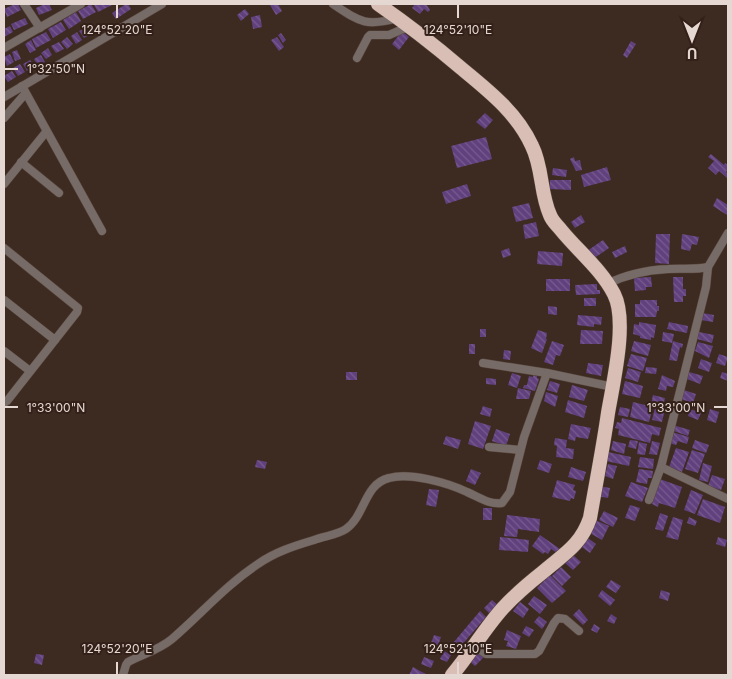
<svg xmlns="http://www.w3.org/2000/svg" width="732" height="679" font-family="Inter,sans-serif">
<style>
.building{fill:url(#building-back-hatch)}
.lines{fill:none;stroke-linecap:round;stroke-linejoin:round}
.street-casing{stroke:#58463d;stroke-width:9}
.highway-casing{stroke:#58463d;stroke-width:15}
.street{stroke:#766b67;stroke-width:8}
.highway{stroke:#d8beb4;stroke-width:14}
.ticks{fill:none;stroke:#e5d8d2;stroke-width:2}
.ticks-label{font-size:12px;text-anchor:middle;fill:#e5d8d2;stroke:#332018;stroke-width:4;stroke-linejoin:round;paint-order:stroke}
</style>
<defs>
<pattern id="building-back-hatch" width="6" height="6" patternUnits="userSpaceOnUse" patternTransform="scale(1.25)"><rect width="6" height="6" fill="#61407e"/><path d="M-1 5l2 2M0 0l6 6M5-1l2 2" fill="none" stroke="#785b8f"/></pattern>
</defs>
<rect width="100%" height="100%" fill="#3d2a21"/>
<g class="building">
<path d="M 15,4 L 18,4 L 21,10 L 7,17 L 4,9 Z"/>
<path d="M 45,4 L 49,4 L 52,10 L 39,15 L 36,8 Z"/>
<path d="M 91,4 L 96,12 L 83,19 L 78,11 Z"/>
<path d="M 97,4 L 114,4 L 98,12 L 94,5 Z"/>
<path d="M 126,4 L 128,4 L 131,9 L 116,19 L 112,13 Z"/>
<path d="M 274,4 L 278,4 L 282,11 L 276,15 L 270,5 Z"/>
<path d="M 415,4 L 426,4 L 430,10 L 428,12 L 424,9 L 420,14 L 412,8 Z"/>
<path d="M 245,9 L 249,14 L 241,21 L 237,15 Z"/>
<path d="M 76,12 L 81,21 L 69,29 L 63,20 Z"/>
<path d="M 260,15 L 262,27 L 253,29 L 251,17 Z"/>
<path d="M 25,18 L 28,24 L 14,30 L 11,24 Z"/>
<path d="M 61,22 L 66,30 L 53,38 L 48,29 Z"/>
<path d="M 10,26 L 13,32 L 4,37 L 4,29 Z"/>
<path d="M 87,27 L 91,34 L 84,38 L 79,31 Z"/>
<path d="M 402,31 L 409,37 L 399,50 L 392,44 Z"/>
<path d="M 46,32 L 51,40 L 36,48 L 32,39 Z"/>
<path d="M 77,32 L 82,40 L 76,44 L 71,36 Z"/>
<path d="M 281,33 L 286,40 L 283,43 L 278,35 Z"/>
<path d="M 67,37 L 73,44 L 67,49 L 61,42 Z"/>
<path d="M 277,37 L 284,47 L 279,51 L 271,40 Z"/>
<path d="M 31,40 L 36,50 L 30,53 L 25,44 Z"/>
<path d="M 631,41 L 636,44 L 627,58 L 623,55 Z"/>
<path d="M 59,42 L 64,49 L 56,53 L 51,46 Z"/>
<path d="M 48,48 L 52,55 L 46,59 L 41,53 Z"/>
<path d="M 17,50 L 21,59 L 15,61 L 12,52 Z"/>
<path d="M 10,54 L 14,62 L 7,66 L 4,57 Z"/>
<path d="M 41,55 L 45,62 L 38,66 L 34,59 Z"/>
<path d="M 30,60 L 34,66 L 27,71 L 23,64 Z"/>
<path d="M 20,64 L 25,72 L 18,76 L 13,68 Z"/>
<path d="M 12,71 L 16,77 L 8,82 L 4,76 Z"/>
<path d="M 485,113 L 493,120 L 485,129 L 476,122 Z"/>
<path d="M 486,137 L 492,159 L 457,168 L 451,146 Z"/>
<path d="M 711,154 L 724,165 L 725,163 L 728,165 L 728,169 L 726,172 L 728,174 L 727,178 L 719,171 L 716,175 L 708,168 L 714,161 L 708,157 Z"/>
<path d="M 574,157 L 575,161 L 580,160 L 582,170 L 576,171 L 570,159 Z"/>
<path d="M 607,167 L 611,180 L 584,187 L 581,175 Z"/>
<path d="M 553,168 L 567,170 L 566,177 L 552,175 Z"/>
<path d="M 550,180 L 571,180 L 571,190 L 550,189 Z"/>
<path d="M 467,184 L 471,196 L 446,204 L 442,192 Z"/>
<path d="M 717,198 L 728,205 L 727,215 L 713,206 Z"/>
<path d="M 529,203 L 533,218 L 516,222 L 512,207 Z"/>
<path d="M 581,215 L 585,222 L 575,228 L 571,222 Z"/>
<path d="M 536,222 L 539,236 L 525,239 L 523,225 Z"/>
<path d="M 656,234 L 670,234 L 669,264 L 655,263 Z"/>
<path d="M 682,234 L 699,237 L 697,245 L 692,244 L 690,251 L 681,249 Z"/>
<path d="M 603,240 L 609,248 L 593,259 L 587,251 Z"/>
<path d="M 625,246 L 627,252 L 615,258 L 612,252 Z"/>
<path d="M 509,248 L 511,255 L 503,258 L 501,251 Z"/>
<path d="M 538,251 L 563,253 L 562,266 L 537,264 Z"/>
<path d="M 651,277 L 652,287 L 646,287 L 646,290 L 635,291 L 634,278 Z"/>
<path d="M 673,277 L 683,277 L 683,289 L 686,289 L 686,296 L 683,296 L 683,302 L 674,302 Z"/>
<rect x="546" y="279" width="24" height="12"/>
<path d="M 597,284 L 597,290 L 600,290 L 600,294 L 576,295 L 575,285 Z"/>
<rect x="584" y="298" width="12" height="8"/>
<path d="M 640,300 L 657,300 L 657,306 L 659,306 L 659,311 L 657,311 L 656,317 L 635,317 L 635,304 L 640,304 Z"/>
<path d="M 548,306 L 557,307 L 557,315 L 548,314 Z"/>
<path d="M 702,313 L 714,315 L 713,322 L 701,320 Z"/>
<path d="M 578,315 L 602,317 L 601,325 L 594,324 L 594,327 L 577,325 Z"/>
<path d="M 639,322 L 656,325 L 654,338 L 651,337 L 651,340 L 640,338 L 640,336 L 633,334 L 634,324 L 639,325 Z"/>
<path d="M 669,322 L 688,326 L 687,333 L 667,329 Z"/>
<rect x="480" y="329" width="6" height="8"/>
<path d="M 538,330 L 547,333 L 546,339 L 547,339 L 542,353 L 531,348 Z"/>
<path d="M 581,330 L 603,331 L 602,344 L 580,344 Z"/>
<path d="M 663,332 L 674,334 L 672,343 L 662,341 Z"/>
<path d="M 699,332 L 714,335 L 712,343 L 697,339 Z"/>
<path d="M 552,341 L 564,345 L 560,356 L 556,355 L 553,365 L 544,362 Z"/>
<path d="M 634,341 L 651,345 L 648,356 L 631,351 Z"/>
<path d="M 673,341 L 683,344 L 682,348 L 680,347 L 677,361 L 669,360 Z"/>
<path d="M 698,342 L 713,346 L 709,358 L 695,351 Z"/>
<rect x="469" y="344" width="6" height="10"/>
<path d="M 504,350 L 511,351 L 510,360 L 503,359 Z"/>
<path d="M 631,354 L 647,358 L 643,371 L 627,366 Z"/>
<path d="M 719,354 L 728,357 L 725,366 L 716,363 Z"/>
<path d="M 701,359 L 712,363 L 709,372 L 698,368 Z"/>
<path d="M 588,363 L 603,365 L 601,376 L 586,373 Z"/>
<path d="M 646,367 L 657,368 L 656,374 L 645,373 Z"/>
<path d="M 628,368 L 641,372 L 638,382 L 625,378 Z"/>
<rect x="346" y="372" width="11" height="8"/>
<path d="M 689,372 L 703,376 L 700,384 L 687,379 Z"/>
<path d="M 722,372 L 728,374 L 728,381 L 720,378 Z"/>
<path d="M 512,373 L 521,376 L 517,388 L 508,385 Z"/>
<path d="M 533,375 L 537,376 L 537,378 L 539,379 L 535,391 L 523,388 L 524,385 L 527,385 L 529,376 L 533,377 Z"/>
<path d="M 662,375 L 675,381 L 673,387 L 667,386 L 666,391 L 658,389 Z"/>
<path d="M 486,378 L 496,379 L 496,385 L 486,384 Z"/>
<path d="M 550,381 L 560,384 L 557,393 L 547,390 Z"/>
<path d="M 625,381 L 643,386 L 640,398 L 622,394 Z"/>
<path d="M 572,385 L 588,390 L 584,401 L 569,397 Z"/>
<path d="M 518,388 L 531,391 L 529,399 L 516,399 Z"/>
<path d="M 681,389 L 696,394 L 693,403 L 678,398 Z"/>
<path d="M 546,392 L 558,396 L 555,407 L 544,401 Z"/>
<path d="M 653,395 L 665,398 L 663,407 L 651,404 Z"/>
<path d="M 568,400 L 587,406 L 584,418 L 565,412 Z"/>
<path d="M 633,402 L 653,407 L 649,422 L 630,417 Z"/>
<path d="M 483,406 L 492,409 L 490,417 L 480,414 Z"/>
<path d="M 620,407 L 630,409 L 628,417 L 618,415 Z"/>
<path d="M 655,408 L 665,409 L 662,422 L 652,420 Z"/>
<path d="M 690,409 L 701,413 L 698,420 L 688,416 Z"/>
<path d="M 710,409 L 719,412 L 716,423 L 707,420 Z"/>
<path d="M 622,418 L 661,428 L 659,436 L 652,434 L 650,443 L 618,435 L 619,429 L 615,428 L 617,422 L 621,423 Z"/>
<path d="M 475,421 L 491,426 L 483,449 L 468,444 Z"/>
<path d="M 571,424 L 591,428 L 588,439 L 576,437 L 575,441 L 568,439 Z"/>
<path d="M 673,425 L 690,430 L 688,436 L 671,430 Z"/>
<path d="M 496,429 L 510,434 L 506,446 L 492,441 Z"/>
<path d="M 672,432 L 689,437 L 687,444 L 678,441 L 676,445 L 669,443 Z"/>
<path d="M 446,436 L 461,440 L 458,449 L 443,444 Z"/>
<path d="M 555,438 L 567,440 L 566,448 L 574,449 L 573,459 L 556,457 L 557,446 L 554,445 Z"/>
<path d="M 630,440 L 638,441 L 636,449 L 628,447 Z"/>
<path d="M 695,440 L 709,445 L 706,453 L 692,448 Z"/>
<path d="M 613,441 L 626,444 L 624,454 L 611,450 Z"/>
<path d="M 652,441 L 660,443 L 657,455 L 649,454 Z"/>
<path d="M 639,442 L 647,444 L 645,455 L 637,454 Z"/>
<path d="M 676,448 L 689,452 L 682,472 L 669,467 Z"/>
<path d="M 692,450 L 705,454 L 698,473 L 685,469 Z"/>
<path d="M 608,452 L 631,457 L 629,466 L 606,461 Z"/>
<path d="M 640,457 L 654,459 L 653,469 L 638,467 Z"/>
<path d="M 257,460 L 267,462 L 265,469 L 255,467 Z"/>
<path d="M 540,460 L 552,464 L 549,473 L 537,469 Z"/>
<path d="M 703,463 L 712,466 L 708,482 L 699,480 Z"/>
<path d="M 608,464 L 617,466 L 613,479 L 605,476 Z"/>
<path d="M 571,467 L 586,472 L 583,481 L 568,477 Z"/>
<path d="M 471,469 L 481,473 L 475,485 L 466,481 Z"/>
<path d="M 639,469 L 653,471 L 652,478 L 648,478 L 647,484 L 636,482 Z"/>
<path d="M 712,475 L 725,479 L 721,490 L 708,486 Z"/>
<path d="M 657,478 L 682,487 L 675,508 L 659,503 L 658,507 L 652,504 L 653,501 L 650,499 Z"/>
<path d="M 557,480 L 575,485 L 573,490 L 576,491 L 574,499 L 571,498 L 570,501 L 552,497 Z"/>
<path d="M 631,482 L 648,488 L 642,502 L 625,496 Z"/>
<path d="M 598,486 L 610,488 L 608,498 L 596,496 Z"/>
<path d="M 429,489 L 439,490 L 436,507 L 426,505 Z"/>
<path d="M 691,490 L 703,495 L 695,514 L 684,510 Z"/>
<path d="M 703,499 L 725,507 L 720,523 L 697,515 Z"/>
<path d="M 630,505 L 640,508 L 635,521 L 625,518 Z"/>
<rect x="483" y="508" width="9" height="12"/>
<path d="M 604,511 L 618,518 L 613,527 L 599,520 Z"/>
<path d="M 660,513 L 668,516 L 663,531 L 655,529 Z"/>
<path d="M 507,515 L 540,519 L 539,532 L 518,529 L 517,537 L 504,536 Z"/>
<path d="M 673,517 L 683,520 L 678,540 L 666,537 Z"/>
<path d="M 689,517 L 697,521 L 695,526 L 687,523 Z"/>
<path d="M 595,520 L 609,526 L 602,540 L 588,532 Z"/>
<path d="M 540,535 L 560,549 L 557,553 L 551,549 L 548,554 L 545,552 L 543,554 L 532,546 Z"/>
<path d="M 585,536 L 596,544 L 590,553 L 579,545 Z"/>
<path d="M 500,537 L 529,540 L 528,552 L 499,550 Z"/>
<path d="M 718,537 L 727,540 L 725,547 L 716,544 Z"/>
<path d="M 573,555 L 581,562 L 573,570 L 565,563 Z"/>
<path d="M 561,567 L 571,577 L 562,586 L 552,576 Z"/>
<path d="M 550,575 L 566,591 L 552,603 L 537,588 Z"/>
<path d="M 611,580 L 621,586 L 616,593 L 606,587 Z"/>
<path d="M 602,590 L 615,600 L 610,606 L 598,596 Z"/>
<path d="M 661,590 L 670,593 L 668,601 L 659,598 Z"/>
<path d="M 534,596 L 547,605 L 540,614 L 528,604 Z"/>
<path d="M 492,600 L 499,606 L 491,615 L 484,608 Z"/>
<path d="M 520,602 L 529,609 L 523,618 L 513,611 Z"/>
<path d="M 579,609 L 588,620 L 583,625 L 573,615 Z"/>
<path d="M 480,611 L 486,617 L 454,654 L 448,649 Z"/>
<path d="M 611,614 L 617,618 L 614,624 L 607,621 Z"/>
<path d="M 539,616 L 547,622 L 542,629 L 534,622 Z"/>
<path d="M 594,624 L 600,628 L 597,633 L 591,630 Z"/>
<path d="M 526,626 L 534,630 L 529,637 L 522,633 Z"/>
<path d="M 507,630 L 521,636 L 516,649 L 506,646 L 508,641 L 504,640 Z"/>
<path d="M 434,635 L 441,637 L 438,646 L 431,643 Z"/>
<path d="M 444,651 L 451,655 L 447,662 L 440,659 Z"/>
<path d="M 477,651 L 484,657 L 475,666 L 468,660 Z"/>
<path d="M 36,654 L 44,655 L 42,665 L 34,663 Z"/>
<path d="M 424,657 L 434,661 L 431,668 L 421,664 Z"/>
<path d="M 413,667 L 420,671 L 428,675 L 409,675 Z"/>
</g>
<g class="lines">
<defs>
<g id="street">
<path d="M 24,4 L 40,28"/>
<path d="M 333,4 C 360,22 366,27 398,18"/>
<path d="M 4,48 L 81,4"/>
<path d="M 357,58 L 368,37 L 370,35 L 389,35 L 410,26"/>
<path d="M 22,86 L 102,231"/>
<path d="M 4,97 L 162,4"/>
<path d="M 4,118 L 25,94"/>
<path d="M 21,162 L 59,193"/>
<path d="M 4,184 L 46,132"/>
<path d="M 728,233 L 708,267 L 706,287 L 661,467 L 728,499"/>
<path d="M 4,248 L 78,308 L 77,312 L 7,401 L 4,403"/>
<path d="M 607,284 C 627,274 647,270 668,269 C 681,268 695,270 708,267"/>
<path d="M 4,300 L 55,340"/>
<path d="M 4,351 L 30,371"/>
<path d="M 483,363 L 547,373 L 613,387"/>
<path d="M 489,447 L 520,450"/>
<path d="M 649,500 L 661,467"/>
<path d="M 475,647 L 486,654 L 535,654 L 539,651 L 554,623 L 558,618 L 565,619 L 579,631"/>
<path d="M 123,675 L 126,665 L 128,662 C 143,654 159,650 172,639 C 201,614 226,585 258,564 C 275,552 294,546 314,540 C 324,536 337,535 346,529 C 365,516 364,484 389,478 C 410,472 448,483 467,492 C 479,497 489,505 502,503 L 510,492 L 524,437 L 547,373"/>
</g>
<path id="highway" d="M 378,4 C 407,24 434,45 461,68 C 489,91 517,113 532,146 C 543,168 540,193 550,215 C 552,221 557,225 561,230 C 578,251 601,269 614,294 C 628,321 613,383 608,413 C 603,448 596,483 590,518 C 581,545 564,554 543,572 C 529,583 515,595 503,608 C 484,629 470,654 452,675"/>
</defs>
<use href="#street" class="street-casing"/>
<use href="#highway" class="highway-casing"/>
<use href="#street" class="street"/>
<use href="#highway" class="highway"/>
</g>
<path class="ticks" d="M 117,5 L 117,18M 458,5 L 458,18M 5,69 L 18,69M 5,407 L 18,407M 714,407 L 727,407M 117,662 L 117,674M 458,662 L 458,674"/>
<g class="ticks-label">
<text x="117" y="34">124°52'20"E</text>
<text x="458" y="34">124°52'10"E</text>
<text x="56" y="73">1°32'50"N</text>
<text x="676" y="412">1°33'00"N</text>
<text x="56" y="412">1°33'00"N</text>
<text x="117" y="653">124°52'20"E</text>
<text x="458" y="653">124°52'10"E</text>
</g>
<rect width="732" height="679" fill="none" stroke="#e5d8d2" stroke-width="10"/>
<g transform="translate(692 40) rotate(180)" stroke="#332018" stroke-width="4" paint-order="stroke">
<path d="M0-4L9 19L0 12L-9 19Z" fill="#e5d8d2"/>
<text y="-8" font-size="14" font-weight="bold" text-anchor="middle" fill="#e5d8d2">U</text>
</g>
</svg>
